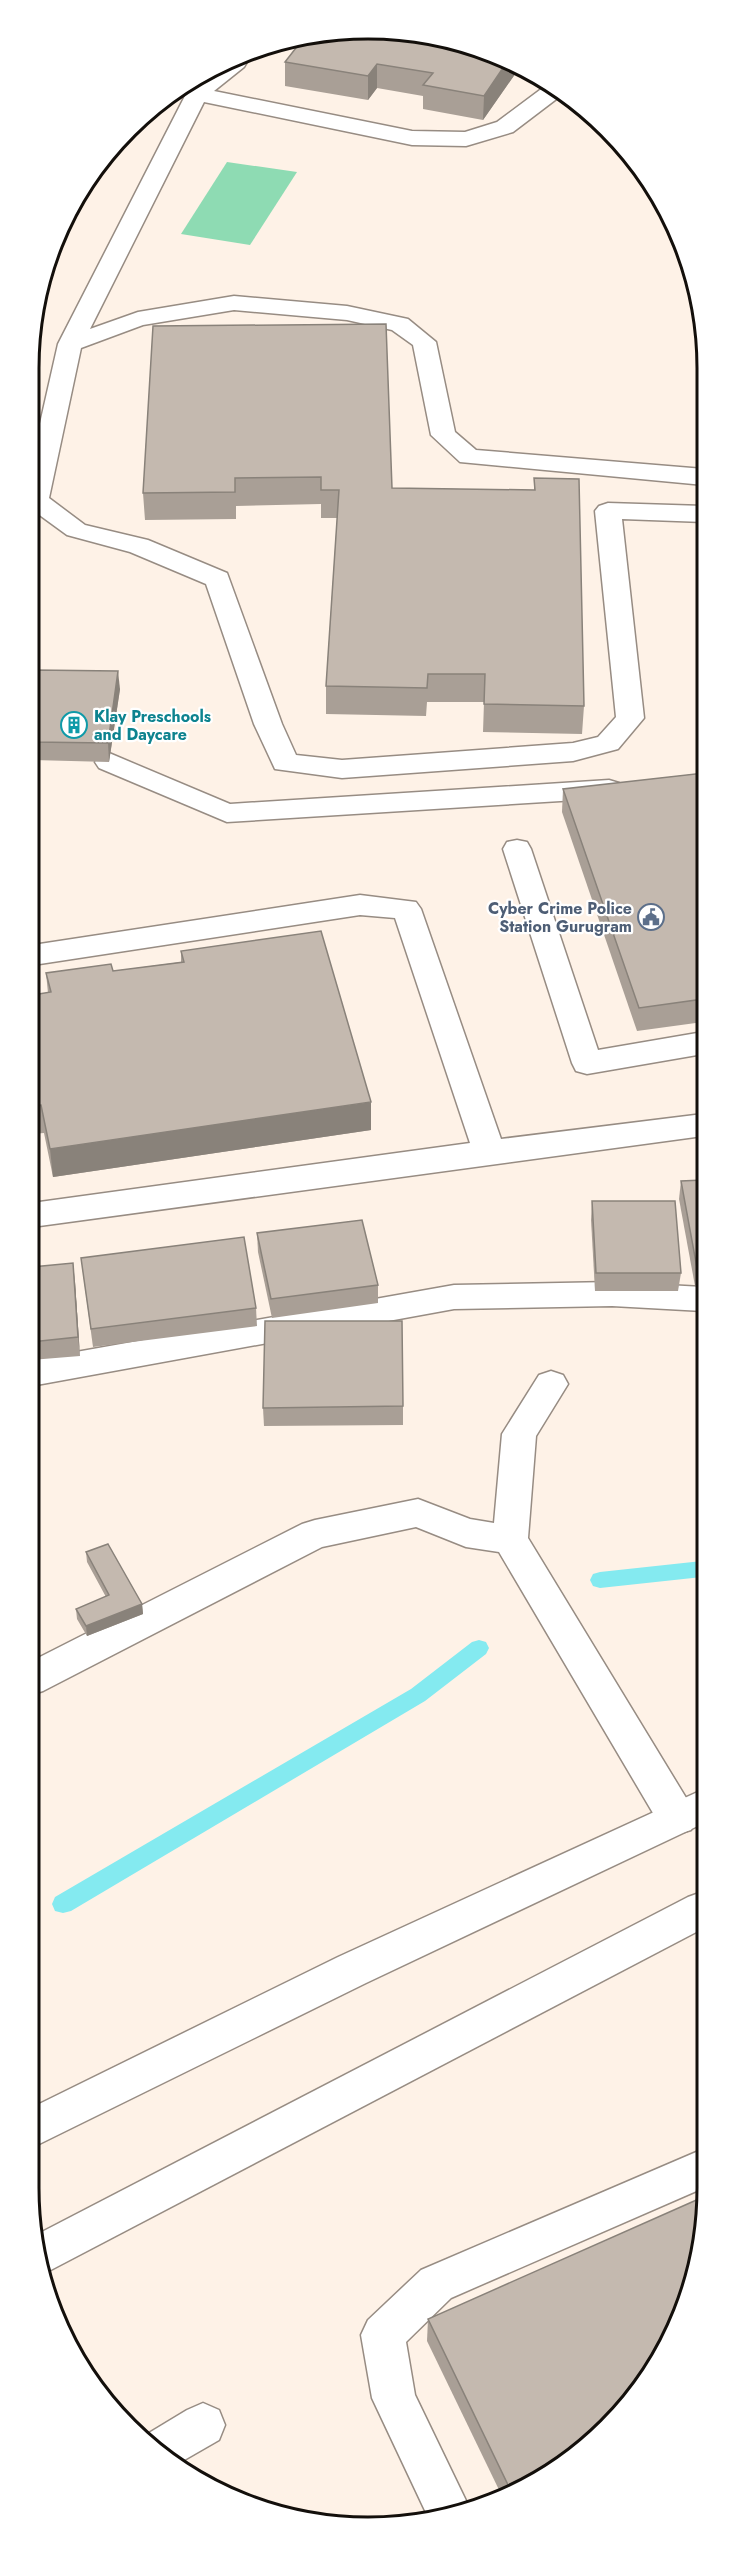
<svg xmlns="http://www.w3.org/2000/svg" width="736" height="2556" font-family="Jost,sans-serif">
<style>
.green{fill:#8edbb3}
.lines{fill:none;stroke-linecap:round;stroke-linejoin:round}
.stream{fill:#84eaf0;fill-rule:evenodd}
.minor-casing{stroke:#978c83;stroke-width:3}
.major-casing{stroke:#978c83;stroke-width:3}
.minor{fill:#fff;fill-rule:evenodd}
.major{fill:#fff;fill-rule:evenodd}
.wall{fill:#a99f96}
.shaded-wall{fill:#89827a}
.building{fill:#c4b9af;stroke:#89827a;stroke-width:1.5}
.labels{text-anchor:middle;stroke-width:4.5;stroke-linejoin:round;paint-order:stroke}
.culture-label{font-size:16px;font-weight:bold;fill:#0d838f;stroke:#fff;text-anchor:start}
.service-label{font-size:16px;font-weight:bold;fill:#4e5e75;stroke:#fff;text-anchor:end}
.rim{fill:none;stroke:#130f0b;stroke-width:3}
</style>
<rect width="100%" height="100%" fill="#fef2e7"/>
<path class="green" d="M 227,162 L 297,172 L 250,245 L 181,234 Z"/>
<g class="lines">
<g class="stream">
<path d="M 702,1561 L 702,1577 L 600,1588 L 593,1586 L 590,1580 L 593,1574 L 600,1572 Z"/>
<path d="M 479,1640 L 486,1642 L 489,1648 L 486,1654 L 425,1701 L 71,1911 L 63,1913 L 55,1911 L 52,1904 L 55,1897 L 411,1689 L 472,1642 Z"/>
</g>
<defs>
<g id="minor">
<path d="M 244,59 L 247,62 L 244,67 L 214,91 L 412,131 L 465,132 L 497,122 L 548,84 L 563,94 L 513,132 L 466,146 L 412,145 L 204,102 L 90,329 L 138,312 L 234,296 L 347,306 L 408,319 L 436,342 L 455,432 L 476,450 L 704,469 L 704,485 L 460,462 L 431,435 L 413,345 L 392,330 L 347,320 L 234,310 L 143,325 L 81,348 L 49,498 L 85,525 L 148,540 L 227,573 L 282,724 L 296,755 L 342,760 L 573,743 L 598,737 L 616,717 L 595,511 L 599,506 L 608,503 L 704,506 L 704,522 L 622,519 L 644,718 L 618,749 L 573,761 L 342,778 L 275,769 L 254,724 L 206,584 L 130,552 L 67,535 L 34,511 L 34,450 L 58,344 L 186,94 L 209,74 Z"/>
<path d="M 109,753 L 230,804 L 609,780 L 619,783 L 623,789 L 619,795 L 609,798 L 227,822 L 99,768 L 95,762 L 99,756 Z"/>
<path d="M 517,840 L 527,842 L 531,849 L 598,1050 L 703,1032 L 703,1054 L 587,1074 L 576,1071 L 572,1063 L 503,849 L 507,842 Z"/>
<path d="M 360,895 L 416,902 L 421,909 L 501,1139 L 703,1114 L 703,1136 L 32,1227 L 32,1203 L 470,1143 L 395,918 L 360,915 L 33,965 L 33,945 Z"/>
<path d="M 612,1282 L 703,1287 L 703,1311 L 612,1306 L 454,1309 L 31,1386 L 31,1360 L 454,1285 Z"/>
<path d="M 551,1371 L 563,1375 L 568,1384 L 536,1436 L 528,1538 L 691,1806 L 696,1818 L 691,1830 L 677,1834 L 663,1830 L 499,1552 L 466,1547 L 416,1527 L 322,1547 L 43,1691 L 30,1695 L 30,1662 L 302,1524 L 315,1520 L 418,1499 L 470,1519 L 494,1523 L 502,1434 L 539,1375 Z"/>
<path d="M 701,2150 L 701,2189 L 451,2298 L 406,2342 L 415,2395 L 470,2509 L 456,2516 L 429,2519 L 372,2398 L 361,2335 L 368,2320 L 421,2270 Z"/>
<path d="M 203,2403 L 219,2410 L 225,2425 L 219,2440 L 179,2463 L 144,2436 L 187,2410 Z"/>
</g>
<g id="major">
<path d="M 702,1790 L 702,1824 L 366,1983 L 29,2149 L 29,2109 L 338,1957 Z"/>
<path d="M 702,1892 L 702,1929 L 45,2273 L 38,2234 L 688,1897 Z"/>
</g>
</defs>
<use href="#minor" class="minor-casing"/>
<use href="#major" class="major-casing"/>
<use href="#minor" class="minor"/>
<use href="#major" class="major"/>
</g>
<g class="wall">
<path d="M 434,35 L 520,67 L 483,120 L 423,109 L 423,96 L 377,88 L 368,100 L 285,86 L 285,62 Z"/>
<path d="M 153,326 L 392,488 L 534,490 L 534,478 L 584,706 L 582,734 L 483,732 L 484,702 L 427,702 L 426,716 L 326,714 L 326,686 L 337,518 L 321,518 L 321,504 L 236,506 L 236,519 L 145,520 L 143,493 Z"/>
<path d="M 34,670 L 120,689 L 109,762 L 33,760 Z"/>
<path d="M 704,773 L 703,1022 L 637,1031 L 562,812 L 563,789 Z"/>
<path d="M 181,951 L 371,1130 L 53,1177 L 44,1133 L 32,1134 L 33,995 L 48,993 L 46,973 L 113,971 L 181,962 Z"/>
<path d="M 703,1180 L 703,1286 L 695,1286 L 679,1199 L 681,1181 Z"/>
<path d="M 592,1201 L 681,1273 L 678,1291 L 595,1291 L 591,1220 Z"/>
<path d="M 257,1233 L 378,1285 L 378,1303 L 272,1318 L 258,1252 Z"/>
<path d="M 81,1258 L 256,1308 L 257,1326 L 93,1347 Z"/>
<path d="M 32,1267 L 75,1282 L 80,1356 L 31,1360 Z"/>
<path d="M 403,1406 L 403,1425 L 264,1426 L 263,1408 Z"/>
<path d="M 86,1552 L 142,1604 L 143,1614 L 87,1636 L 77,1619 L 76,1609 L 106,1597 L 87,1562 Z"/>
<path d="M 428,2319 L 575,2457 L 501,2494 L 427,2341 Z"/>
</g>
<g class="shaded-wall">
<path d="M 507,62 L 520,67 L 483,120 L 484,96 Z"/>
<path d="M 377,64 L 377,88 L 368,100 L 368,76 Z"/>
<path d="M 118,671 L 120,689 L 109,762 L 108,743 Z"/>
<path d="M 371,1102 L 371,1130 L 53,1177 L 50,1149 Z"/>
<path d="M 73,1263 L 75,1282 L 80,1356 L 78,1337 Z"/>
<path d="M 142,1604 L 143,1614 L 87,1636 L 86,1626 Z"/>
</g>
<g class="building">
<path d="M 306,35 L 434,35 L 507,62 L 484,96 L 423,85 L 433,73 L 377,64 L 368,76 L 285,62 Z"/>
<path d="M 386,324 L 392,488 L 535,490 L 534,478 L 579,479 L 584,706 L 484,704 L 485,674 L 428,674 L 427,688 L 326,686 L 339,490 L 321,490 L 321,477 L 235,478 L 235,492 L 143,493 L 153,326 Z"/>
<path d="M 34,670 L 118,671 L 108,743 L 33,742 Z"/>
<path d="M 704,773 L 703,999 L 639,1008 L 563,789 Z"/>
<path d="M 321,931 L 371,1102 L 50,1149 L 41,1105 L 32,1106 L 33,995 L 51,992 L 46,973 L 111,964 L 113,971 L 184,962 L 181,951 Z"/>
<path d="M 703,1180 L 703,1267 L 697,1268 L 681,1181 Z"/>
<path d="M 592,1201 L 675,1201 L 681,1273 L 596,1273 Z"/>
<path d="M 362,1220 L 378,1285 L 271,1299 L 257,1233 Z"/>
<path d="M 244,1237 L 256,1308 L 91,1329 L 81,1258 Z"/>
<path d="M 73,1263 L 78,1337 L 31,1342 L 32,1267 Z"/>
<path d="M 265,1321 L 402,1321 L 403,1406 L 263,1408 Z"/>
<path d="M 108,1544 L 142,1604 L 86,1626 L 76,1609 L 109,1595 L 86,1552 Z"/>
<path d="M 701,2198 L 701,2254 L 662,2358 L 575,2457 L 510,2489 L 428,2319 Z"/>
</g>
<defs>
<symbol id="building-ring" viewBox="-11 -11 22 22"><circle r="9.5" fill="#fff" stroke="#0f9aa8" stroke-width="1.5"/><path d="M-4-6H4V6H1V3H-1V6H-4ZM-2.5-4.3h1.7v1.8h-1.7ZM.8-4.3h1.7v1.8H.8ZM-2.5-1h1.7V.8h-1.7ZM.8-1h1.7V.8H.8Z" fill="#0f9aa8"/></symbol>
<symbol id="civic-ring" viewBox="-11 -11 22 22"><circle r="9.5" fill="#fff" stroke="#5c6f8a" stroke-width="1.5"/><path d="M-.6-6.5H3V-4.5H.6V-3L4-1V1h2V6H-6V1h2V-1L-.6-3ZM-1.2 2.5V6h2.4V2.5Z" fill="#5c6f8a"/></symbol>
</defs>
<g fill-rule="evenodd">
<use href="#building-ring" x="59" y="710" width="30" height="30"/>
<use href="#civic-ring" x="636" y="902" width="30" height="30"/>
</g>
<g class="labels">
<g class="culture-label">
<text x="94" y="722">Klay Preschools<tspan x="94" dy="18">and Daycare</tspan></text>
</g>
<g class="service-label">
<text x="632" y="914">Cyber Crime Police<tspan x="632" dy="18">Station Gurugram</tspan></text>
</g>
</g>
<path d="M0 0H736V2556H0ZM368 39H368A329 329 0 0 1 697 368V2188A329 329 0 0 1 368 2517H368A329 329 0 0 1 39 2188V368A329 329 0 0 1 368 39Z" fill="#fff" fill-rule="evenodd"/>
<path class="rim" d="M368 39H368A329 329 0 0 1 697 368V2188A329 329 0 0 1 368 2517H368A329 329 0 0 1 39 2188V368A329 329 0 0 1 368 39Z"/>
</svg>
